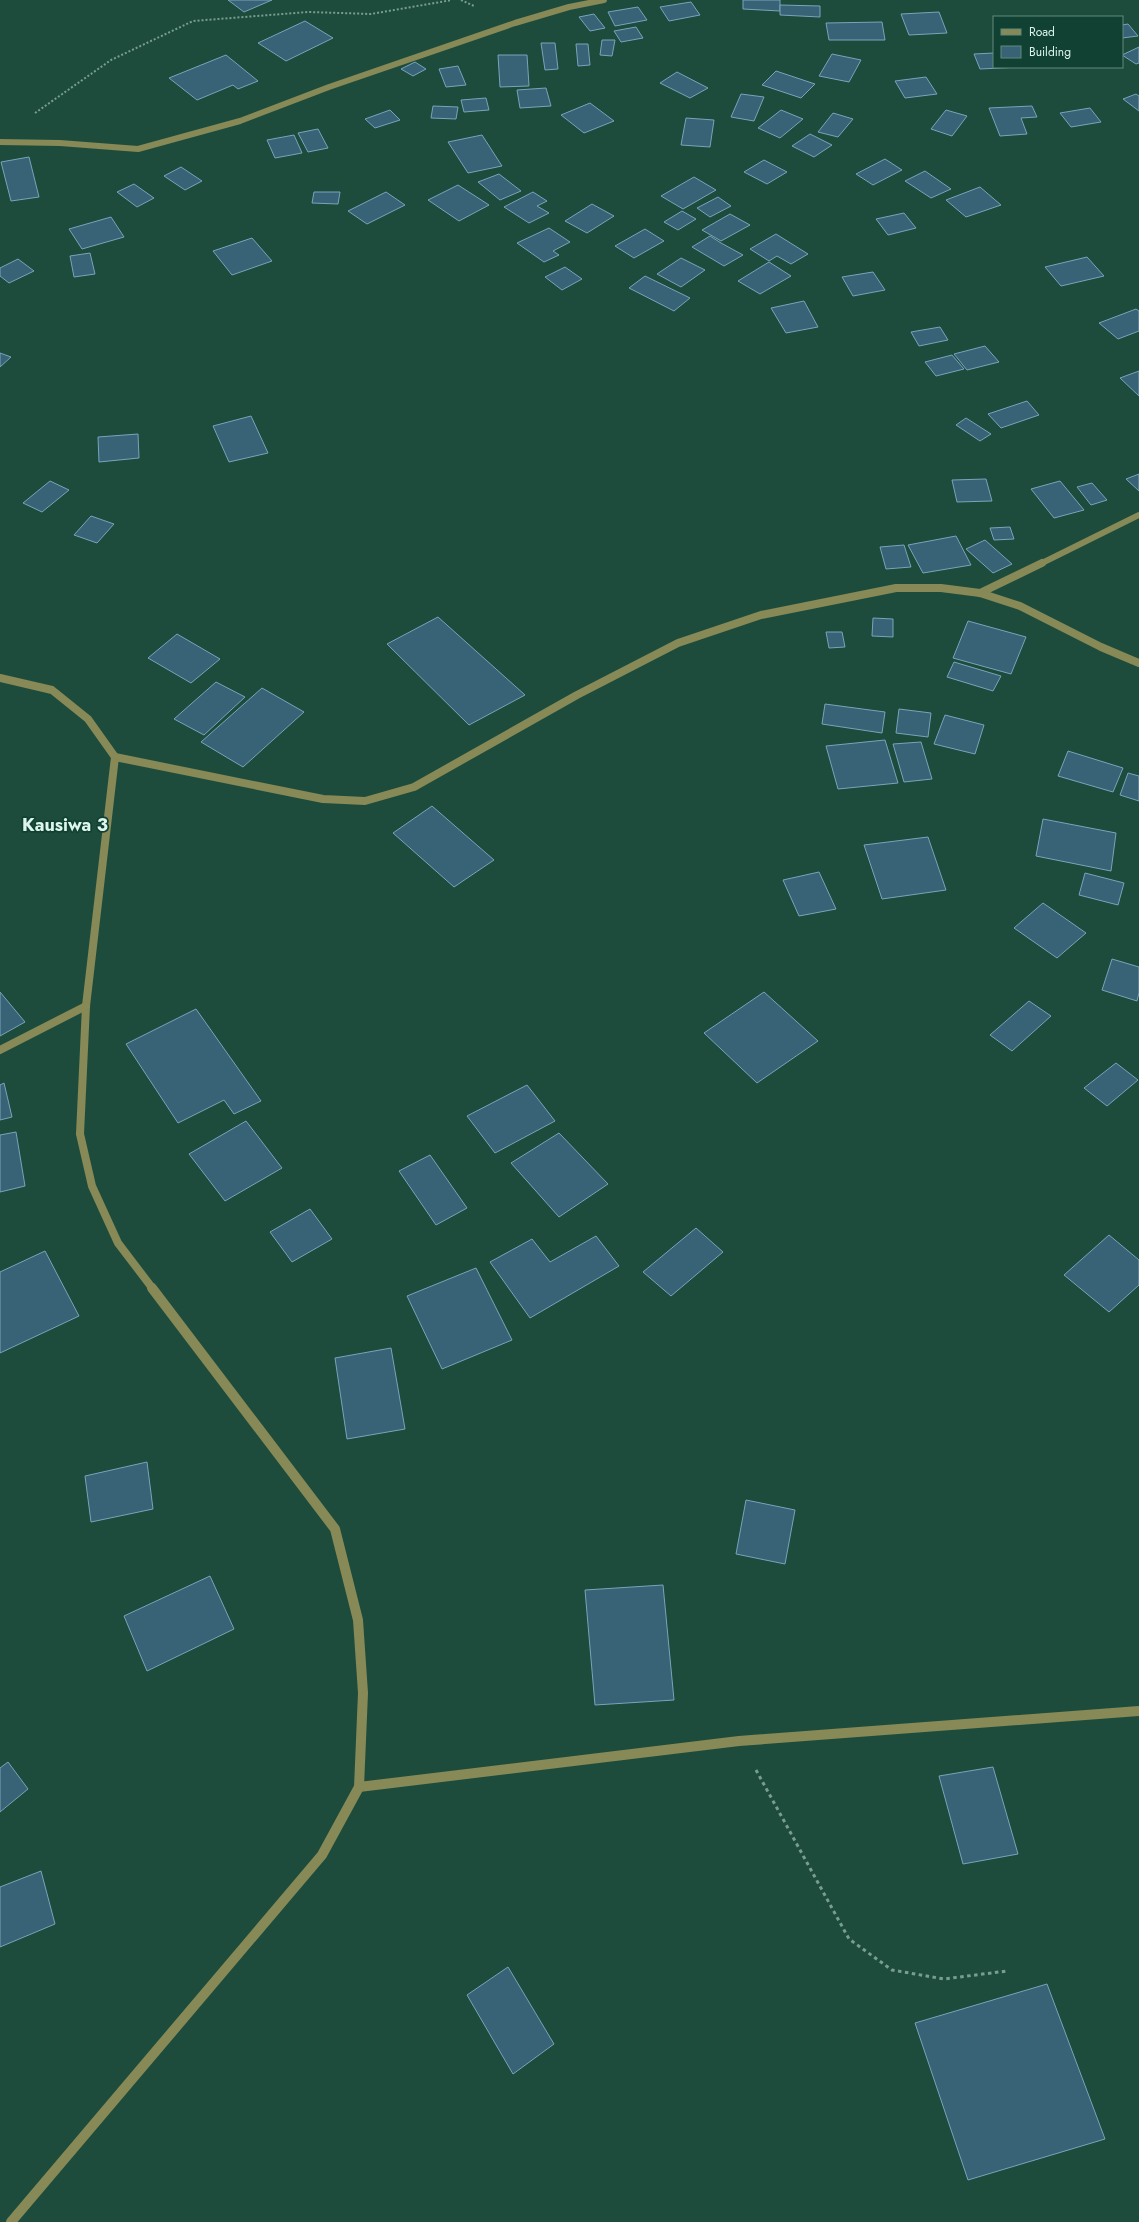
<svg xmlns="http://www.w3.org/2000/svg" width="1139" height="2222" font-family="Jost,sans-serif">
<style>
.building{fill:#386276;stroke:#79a4ba}
.lines{fill:none;stroke-linecap:round;stroke-linejoin:round}
.path-far1{stroke:#799d91;stroke-width:2;stroke-dasharray:2 2;stroke-linecap:butt}
.path{stroke:#799d91;stroke-width:3;stroke-dasharray:3.5 3.5;stroke-linecap:butt}
.street-far2{stroke:#878956;stroke-width:6}
.street-far1{stroke:#878956;stroke-width:8}
.street{stroke:#878956;stroke-width:10}
.labels{text-anchor:middle;stroke-width:3.5;stroke-linejoin:round;paint-order:stroke}
.quarter-label{font-size:18px;font-weight:bold;fill:#ddf5ec;stroke:#104133}
</style>
<rect width="100%" height="100%" fill="#1d4c3d"/>
<g class="building">
<path d="M 228,0 L 272,0 L 244,12 Z"/>
<path d="M 743,0 L 780,0 L 780,11 L 743,9 Z"/>
<path d="M 691,2 L 700,15 L 669,21 L 660,7 Z"/>
<path d="M 780,5 L 820,6 L 820,17 L 780,15 Z"/>
<path d="M 638,7 L 647,20 L 615,26 L 608,12 Z"/>
<path d="M 939,12 L 947,33 L 909,35 L 901,14 Z"/>
<path d="M 594,14 L 605,28 L 590,31 L 579,17 Z"/>
<path d="M 305,21 L 333,38 L 286,61 L 258,43 Z"/>
<path d="M 882,22 L 885,40 L 829,40 L 826,23 Z"/>
<path d="M 1128,24 L 1138,36 L 1122,38 L 1122,25 Z"/>
<path d="M 636,27 L 643,38 L 621,42 L 614,31 Z"/>
<path d="M 602,40 L 615,40 L 612,56 L 600,55 Z"/>
<path d="M 541,43 L 555,43 L 558,69 L 545,70 Z"/>
<path d="M 576,44 L 588,44 L 590,65 L 578,66 Z"/>
<path d="M 1139,47 L 1139,63 L 1136,64 L 1122,55 Z"/>
<path d="M 994,53 L 994,67 L 1020,67 L 980,69 L 974,54 Z"/>
<path d="M 832,54 L 861,60 L 849,82 L 819,76 Z"/>
<path d="M 226,55 L 258,81 L 238,89 L 233,85 L 197,100 L 169,78 Z"/>
<path d="M 498,55 L 527,55 L 529,86 L 500,87 Z"/>
<path d="M 415,62 L 426,69 L 413,76 L 401,69 Z"/>
<path d="M 458,66 L 466,85 L 446,87 L 439,69 Z"/>
<path d="M 776,71 L 815,84 L 801,98 L 762,85 Z"/>
<path d="M 677,72 L 708,88 L 690,98 L 660,83 Z"/>
<path d="M 926,77 L 937,94 L 905,98 L 895,81 Z"/>
<path d="M 546,88 L 551,106 L 520,108 L 517,90 Z"/>
<path d="M 741,94 L 764,97 L 754,121 L 731,117 Z"/>
<path d="M 1136,94 L 1139,96 L 1139,111 L 1123,99 Z"/>
<path d="M 486,98 L 489,110 L 464,112 L 461,100 Z"/>
<path d="M 590,103 L 614,121 L 584,133 L 561,115 Z"/>
<path d="M 433,106 L 458,107 L 456,119 L 431,118 Z"/>
<path d="M 1032,106 L 1037,117 L 1021,118 L 1027,134 L 1000,136 L 989,108 Z"/>
<path d="M 1090,108 L 1101,122 L 1071,127 L 1060,113 Z"/>
<path d="M 390,110 L 400,120 L 375,128 L 365,119 Z"/>
<path d="M 781,110 L 803,119 L 780,138 L 758,128 Z"/>
<path d="M 946,110 L 967,116 L 952,136 L 931,129 Z"/>
<path d="M 833,113 L 853,119 L 838,137 L 818,132 Z"/>
<path d="M 686,118 L 714,120 L 710,147 L 681,145 Z"/>
<path d="M 318,129 L 328,148 L 308,152 L 298,133 Z"/>
<path d="M 810,134 L 832,145 L 814,157 L 792,146 Z"/>
<path d="M 294,135 L 302,153 L 275,158 L 267,140 Z"/>
<path d="M 482,135 L 502,166 L 468,173 L 448,142 Z"/>
<path d="M 29,157 L 39,197 L 11,201 L 1,162 Z"/>
<path d="M 885,159 L 902,170 L 873,185 L 856,174 Z"/>
<path d="M 764,160 L 787,172 L 767,184 L 744,172 Z"/>
<path d="M 181,167 L 202,181 L 185,190 L 164,176 Z"/>
<path d="M 925,171 L 951,189 L 931,198 L 905,181 Z"/>
<path d="M 499,174 L 521,191 L 500,200 L 478,182 Z"/>
<path d="M 694,177 L 716,190 L 683,209 L 661,196 Z"/>
<path d="M 134,184 L 154,198 L 137,207 L 117,192 Z"/>
<path d="M 458,185 L 489,205 L 459,221 L 428,200 Z"/>
<path d="M 980,187 L 1001,205 L 966,217 L 946,200 Z"/>
<path d="M 314,192 L 340,192 L 338,204 L 312,203 Z"/>
<path d="M 386,192 L 405,205 L 367,224 L 348,211 Z"/>
<path d="M 533,192 L 547,201 L 537,206 L 549,213 L 529,223 L 504,207 Z"/>
<path d="M 718,197 L 731,206 L 710,217 L 697,208 Z"/>
<path d="M 592,204 L 614,216 L 587,233 L 565,221 Z"/>
<path d="M 682,211 L 696,219 L 678,230 L 664,222 Z"/>
<path d="M 904,213 L 916,228 L 888,235 L 876,219 Z"/>
<path d="M 730,214 L 750,225 L 721,241 L 702,230 Z"/>
<path d="M 111,217 L 124,237 L 82,249 L 69,229 Z"/>
<path d="M 549,228 L 570,242 L 553,251 L 559,255 L 544,262 L 517,243 Z"/>
<path d="M 645,229 L 664,241 L 634,258 L 615,246 Z"/>
<path d="M 776,234 L 808,254 L 791,264 L 777,256 L 769,261 L 750,249 Z"/>
<path d="M 710,236 L 721,243 L 743,255 L 724,266 L 692,247 Z"/>
<path d="M 252,238 L 272,261 L 232,275 L 213,251 Z"/>
<path d="M 90,253 L 95,274 L 74,277 L 70,256 Z"/>
<path d="M 1087,257 L 1104,276 L 1061,286 L 1045,267 Z"/>
<path d="M 681,258 L 705,270 L 681,287 L 657,274 Z"/>
<path d="M 18,259 L 34,271 L 9,283 L 0,276 L 0,268 Z"/>
<path d="M 769,262 L 791,276 L 760,294 L 738,281 Z"/>
<path d="M 565,267 L 582,279 L 562,290 L 545,277 Z"/>
<path d="M 873,272 L 885,290 L 853,296 L 842,277 Z"/>
<path d="M 645,276 L 690,298 L 674,311 L 629,288 Z"/>
<path d="M 804,301 L 818,327 L 786,333 L 771,308 Z"/>
<path d="M 1136,309 L 1139,311 L 1139,331 L 1118,339 L 1099,323 Z"/>
<path d="M 940,327 L 948,340 L 919,346 L 911,332 Z"/>
<path d="M 985,346 L 999,362 L 967,370 L 954,354 Z"/>
<path d="M 0,353 L 11,357 L 0,367 Z"/>
<path d="M 952,355 L 964,369 L 936,376 L 925,362 Z"/>
<path d="M 1139,371 L 1139,396 L 1120,378 Z"/>
<path d="M 1027,401 L 1039,415 L 1001,428 L 988,414 Z"/>
<path d="M 251,416 L 268,453 L 229,462 L 213,426 Z"/>
<path d="M 966,418 L 991,434 L 980,441 L 956,425 Z"/>
<path d="M 138,434 L 139,458 L 99,462 L 98,437 Z"/>
<path d="M 1139,474 L 1139,491 L 1126,479 Z"/>
<path d="M 986,479 L 992,501 L 957,502 L 952,480 Z"/>
<path d="M 50,481 L 69,490 L 42,512 L 23,503 Z"/>
<path d="M 1060,481 L 1084,510 L 1054,518 L 1031,489 Z"/>
<path d="M 1092,483 L 1107,500 L 1091,505 L 1077,487 Z"/>
<path d="M 91,516 L 114,524 L 97,543 L 74,535 Z"/>
<path d="M 1010,527 L 1014,539 L 994,540 L 990,528 Z"/>
<path d="M 956,536 L 971,565 L 923,573 L 908,545 Z"/>
<path d="M 985,540 L 1012,564 L 993,573 L 966,549 Z"/>
<path d="M 904,545 L 911,567 L 886,569 L 880,547 Z"/>
<path d="M 438,617 L 525,695 L 469,725 L 387,644 Z"/>
<path d="M 873,618 L 893,619 L 893,637 L 872,636 Z"/>
<path d="M 968,621 L 1026,637 L 1011,674 L 953,658 Z"/>
<path d="M 826,632 L 842,632 L 845,647 L 829,648 Z"/>
<path d="M 177,634 L 220,659 L 191,683 L 148,658 Z"/>
<path d="M 954,662 L 1001,676 L 993,691 L 947,677 Z"/>
<path d="M 216,682 L 245,697 L 204,735 L 174,719 Z"/>
<path d="M 262,688 L 304,712 L 243,767 L 201,742 Z"/>
<path d="M 825,704 L 885,712 L 882,733 L 822,724 Z"/>
<path d="M 899,709 L 931,713 L 928,737 L 896,733 Z"/>
<path d="M 945,715 L 984,725 L 975,754 L 934,744 Z"/>
<path d="M 885,740 L 898,783 L 838,789 L 826,746 Z"/>
<path d="M 921,742 L 932,779 L 904,782 L 893,744 Z"/>
<path d="M 1068,751 L 1123,768 L 1113,792 L 1058,776 Z"/>
<path d="M 1128,773 L 1139,776 L 1139,801 L 1120,795 Z"/>
<path d="M 432,806 L 494,860 L 454,887 L 393,833 Z"/>
<path d="M 1043,819 L 1116,833 L 1111,871 L 1036,856 Z"/>
<path d="M 928,837 L 946,890 L 882,899 L 864,845 Z"/>
<path d="M 819,872 L 836,909 L 799,916 L 783,880 Z"/>
<path d="M 1085,873 L 1124,883 L 1118,905 L 1079,895 Z"/>
<path d="M 1043,903 L 1086,933 L 1057,958 L 1014,928 Z"/>
<path d="M 1112,959 L 1139,967 L 1139,993 L 1137,1001 L 1102,990 Z"/>
<path d="M 0,992 L 25,1022 L 0,1036 Z"/>
<path d="M 764,992 L 818,1041 L 757,1083 L 704,1033 Z"/>
<path d="M 1029,1001 L 1051,1016 L 1012,1051 L 990,1035 Z"/>
<path d="M 196,1009 L 261,1101 L 234,1114 L 224,1100 L 178,1123 L 126,1044 Z"/>
<path d="M 1116,1063 L 1138,1080 L 1107,1106 L 1084,1088 Z"/>
<path d="M 4,1083 L 12,1117 L 0,1120 L 0,1085 Z"/>
<path d="M 527,1085 L 555,1121 L 495,1153 L 467,1116 Z"/>
<path d="M 246,1121 L 282,1168 L 225,1201 L 189,1154 Z"/>
<path d="M 16,1132 L 25,1186 L 0,1192 L 0,1135 Z"/>
<path d="M 559,1133 L 608,1184 L 559,1217 L 511,1163 Z"/>
<path d="M 430,1155 L 467,1208 L 436,1225 L 399,1171 Z"/>
<path d="M 310,1209 L 332,1239 L 292,1262 L 270,1232 Z"/>
<path d="M 696,1228 L 723,1252 L 671,1296 L 643,1272 Z"/>
<path d="M 1109,1235 L 1139,1260 L 1139,1285 L 1109,1312 L 1064,1275 Z"/>
<path d="M 596,1236 L 619,1266 L 530,1318 L 490,1262 L 532,1239 L 550,1262 Z"/>
<path d="M 45,1251 L 79,1316 L 0,1353 L 0,1272 Z"/>
<path d="M 476,1268 L 512,1340 L 442,1369 L 407,1296 Z"/>
<path d="M 391,1348 L 405,1429 L 347,1439 L 335,1358 Z"/>
<path d="M 147,1462 L 153,1509 L 91,1522 L 85,1476 Z"/>
<path d="M 746,1500 L 795,1510 L 785,1564 L 736,1554 Z"/>
<path d="M 210,1576 L 234,1629 L 147,1671 L 124,1616 Z"/>
<path d="M 663,1585 L 674,1700 L 595,1705 L 585,1590 Z"/>
<path d="M 8,1762 L 28,1789 L 0,1812 L 0,1768 Z"/>
<path d="M 993,1767 L 1018,1854 L 963,1864 L 939,1776 Z"/>
<path d="M 41,1871 L 55,1924 L 0,1947 L 0,1887 Z"/>
<path d="M 508,1967 L 554,2044 L 513,2074 L 467,1995 Z"/>
<path d="M 1047,1984 L 1105,2139 L 968,2180 L 915,2023 Z"/>
</g>
<g class="lines">
<g class="path-far1">
<path d="M 461,0 L 474,6"/>
<path d="M 35,113 L 111,60 L 193,21 L 308,12 L 371,14 L 452,0"/>
</g>
<path class="path" d="M 756,1770 L 849,1939 L 892,1970 L 944,1979 L 1007,1971"/>
<g class="street-far2">
<path d="M 0,142 L 60,143 L 138,149 L 240,121 L 329,87 L 515,23 L 569,7 L 604,0"/>
<path d="M 1040,564 L 1139,515"/>
</g>
<g class="street-far1">
<path d="M 980,593 L 1042,563"/>
<path d="M 0,678 L 52,690 L 88,719 L 115,757 L 86,1006 L 80,1134 L 92,1186 L 118,1243 L 153,1289"/>
<path d="M 115,757 L 323,799 L 365,801 L 414,787 L 577,695 L 678,643 L 761,615 L 896,588 L 941,588 L 980,593 L 1020,606 L 1101,647 L 1139,663"/>
<path d="M 0,1050 L 86,1006"/>
</g>
<g class="street">
<path d="M 359,1787 L 739,1741 L 1139,1711"/>
<path d="M 11,2222 L 322,1855 L 359,1787 L 363,1693 L 358,1620 L 335,1529 L 152,1288"/>
</g>
</g>
<g class="labels">
<g class="quarter-label">
<text x="65" y="831">Kausiwa 3</text>
</g>
</g>
<rect x="993" y="16" width="130" height="52" fill="#104133" stroke="#62897d"/>
<rect x="1001" y="29" width="20" height="6" fill="#878956" stroke="#62897d"/>
<text x="1029" y="36" font-size="12" fill="#ddf5ec">Road</text>
<rect x="1001" y="46" width="20" height="12" fill="#386276" stroke="#62897d"/>
<text x="1029" y="56" font-size="12" fill="#ddf5ec">Building</text>
</svg>
